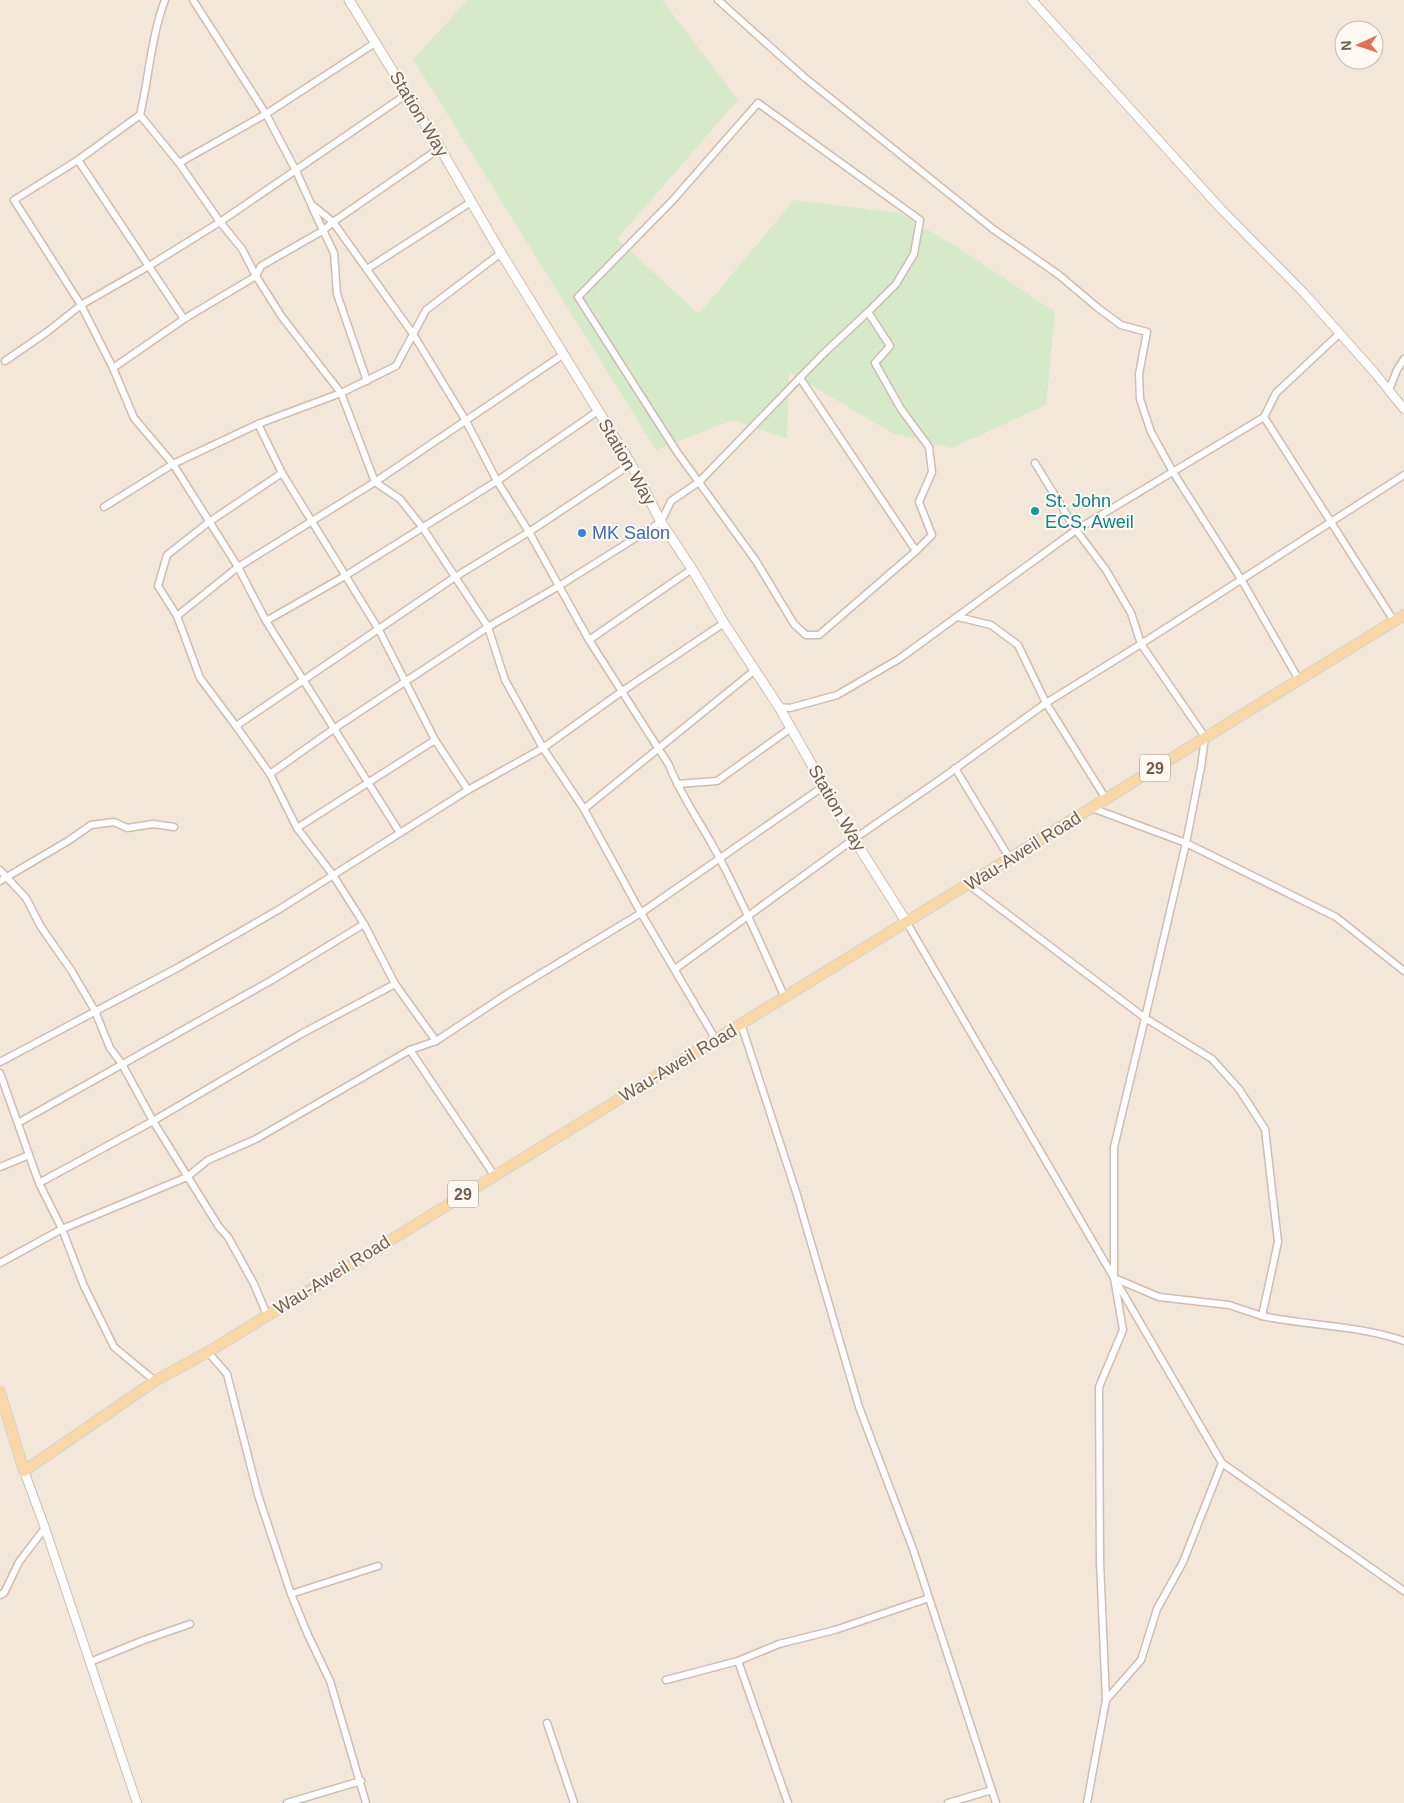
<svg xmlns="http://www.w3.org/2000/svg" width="1404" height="1803" font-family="Arial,sans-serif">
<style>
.residential{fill:#f3e7d9;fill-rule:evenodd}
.green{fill:#d6eac9}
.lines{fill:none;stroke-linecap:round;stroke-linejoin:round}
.minor-casing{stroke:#cebdb0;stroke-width:9}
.tertiary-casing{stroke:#cebdb0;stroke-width:10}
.secondary-casing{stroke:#d3bfb0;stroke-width:11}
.primary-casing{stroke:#d9d1cd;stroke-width:12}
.minor{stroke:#fff;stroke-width:6}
.tertiary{stroke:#fff;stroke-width:8}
.secondary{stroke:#fff;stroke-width:9}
.primary{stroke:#f7d8a6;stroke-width:10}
.culture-dot{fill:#0f9aa8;stroke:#fef9f1;stroke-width:2}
.shop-dot{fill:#3f7fe0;stroke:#fef9f1;stroke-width:2}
.labels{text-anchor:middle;stroke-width:4;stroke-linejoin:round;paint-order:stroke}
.shield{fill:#fef9f1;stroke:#9f8b7f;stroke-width:1}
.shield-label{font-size:16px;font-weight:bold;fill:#765c4e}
.street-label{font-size:18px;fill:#765c4e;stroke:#fef9f1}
.culture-label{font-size:18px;fill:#0d838f;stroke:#fef9f1;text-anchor:start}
.shop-label{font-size:18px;fill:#366cbe;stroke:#fef9f1;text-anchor:start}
</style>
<rect width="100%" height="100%" fill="#fcf5ea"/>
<path class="residential" d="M 0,0 L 1404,0 L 1404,1803 L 0,1803 ZM 1344,30 L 1374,30 L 1374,60 L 1344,60 Z"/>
<path class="green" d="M 468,0 L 662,0 L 738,100 L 617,239 L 699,314 L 794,200 L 899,213 L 959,248 L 1055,312 L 1046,405 L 952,448 L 892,433 L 789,372 L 787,439 L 733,420 L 656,450 L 413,59 Z"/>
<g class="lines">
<defs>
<g id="minor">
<path d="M 193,0 L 266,114 L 296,171 L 311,204 L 333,222 L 413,334 L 466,421 L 497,481 L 529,532 L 589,640 L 669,765 C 682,799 704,827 720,859 C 744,905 764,951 785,998"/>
<path d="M 718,0 L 804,77 L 993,229 L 1059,275 L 1098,308 L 1121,325 L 1147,332 L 1139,374 L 1140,399 L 1151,432 L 1173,472 L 1241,579 L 1299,680"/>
<path d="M 140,115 L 179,163 L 220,222 L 242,249 L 256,276 L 282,317 L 341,393 L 375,482 L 400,499 L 423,528 L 488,627 L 505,680 L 543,748 L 584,809 L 641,913 L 716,1040"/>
<path d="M 78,160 L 140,115 C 149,77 151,37 165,0"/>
<path d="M 179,163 L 266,114 L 375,43"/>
<path d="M 312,207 L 334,253 L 337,294 L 367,381"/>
<path d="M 367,269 L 471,202"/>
<path d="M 184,319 L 78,160 L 14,200 L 81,305 L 113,368 L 134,418 L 173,464 L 238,567 L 266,621 L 400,833"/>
<path d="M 5,361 L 47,332 L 81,305 L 149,266 L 220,222 L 407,94"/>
<path d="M 113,368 L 184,319 L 256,276 L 261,266 L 324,230 L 333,222 L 440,148"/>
<path d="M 800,378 L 916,551 L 819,635 L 806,635 L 794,624 L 756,561 L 677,452 L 578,297 L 673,200 L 758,103 L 920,220 L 914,254 L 896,284 L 868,312 L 890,346 L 875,363 L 901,409 L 929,447 L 932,472 L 919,502 L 932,535 L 916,551"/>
<path d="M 1389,390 L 1397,370 L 1404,359"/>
<path d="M 1264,417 L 1394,621"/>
<path d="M 258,424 L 282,473 L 379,630 L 435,740 L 468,790"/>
<path d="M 1035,463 L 1076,530 L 1106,570 L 1131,613 L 1141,644 L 1205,737 L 1201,767 L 1186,843 L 1336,917 L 1404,971"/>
<path d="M 282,473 L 209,522 L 167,555 L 158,586 L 177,616 L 200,678 L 236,726 L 270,774 L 297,828 L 333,875 L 364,924 L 395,984 L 436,1041"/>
<path d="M 104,507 L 173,464 L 258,424 L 341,393 L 396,366 L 426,310 L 501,253"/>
<path d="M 177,616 L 238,567 L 375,482 L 564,354"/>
<path d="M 958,617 L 991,625 L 1018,645 L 1046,703 L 1106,799"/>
<path d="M 266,621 L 345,576 L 497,481 L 598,411"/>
<path d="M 589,640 L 692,569"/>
<path d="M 779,707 L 790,708 L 837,695 L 899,659 L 1076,530 L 1264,417 L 1276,393 L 1339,334"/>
<path d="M 236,726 L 455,577 L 529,532 L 631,464"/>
<path d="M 955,768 L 1010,859"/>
<path d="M 270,774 L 335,728 L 488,627 L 559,586 L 661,522 L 671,501 L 699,482 L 822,355 L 868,312"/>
<path d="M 677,784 L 717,781 L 791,728"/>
<path d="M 1092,808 L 1186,843 L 1145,1018 L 1212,1059 L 1239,1089 L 1265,1129 L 1278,1242 L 1262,1316 L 1229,1305 L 1159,1297 L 1114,1278"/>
<path d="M 584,809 L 755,670"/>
<path d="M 297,828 L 435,740"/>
<path d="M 0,870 L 26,898 L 41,927 L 71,970 L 95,1011 L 110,1048 L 122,1064 L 153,1121 L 219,1227 L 228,1237 L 254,1284 L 267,1315"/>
<path d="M 0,881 L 68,841 L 91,825 L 114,822 L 127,828 L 153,824 L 174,827"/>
<path d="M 969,885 L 1145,1018 L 1114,1147 L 1114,1278 L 1123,1330 L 1099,1387 L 1100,1562 L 1106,1700"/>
<path d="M 907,923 L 1222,1463 L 1183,1562 L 1157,1609 L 1141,1660 L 1106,1700 L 1087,1803"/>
<path d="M 675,969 L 854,839 L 941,779 L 1046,703 L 1141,644 L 1404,475"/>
<path d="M 741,1024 L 797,1195 L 859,1407 L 913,1549 L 996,1803"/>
<path d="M 410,1050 L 494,1175"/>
<path d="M 0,1062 L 179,967 L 278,910 L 468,790 L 543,748 L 621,692 L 724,623"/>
<path d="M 0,1073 L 39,1183 L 62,1229 L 84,1286 L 114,1347 L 155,1381"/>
<path d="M 18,1123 L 272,980 L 364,924"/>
<path d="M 0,1167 L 29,1155"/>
<path d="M 39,1183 L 153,1121 L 301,1034 L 395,984"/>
<path d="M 0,1263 L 62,1229 L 187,1177 L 208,1160 L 256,1139 L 410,1050 L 436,1041 L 504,996 L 641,913 L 824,786"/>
<path d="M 1262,1316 C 1309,1326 1358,1325 1404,1341"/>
<path d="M 208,1352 L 227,1374 L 258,1495 L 291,1594 L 308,1635 L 330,1681 L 366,1803"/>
<path d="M 1222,1463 L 1404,1591"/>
<path d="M 291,1594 L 378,1566"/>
<path d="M 0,1595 L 4,1593 L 19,1562 L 45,1528"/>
<path d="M 738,1661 L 788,1803"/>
<path d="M 90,1662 L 144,1640 L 190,1624"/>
<path d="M 666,1680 L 738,1661 L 779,1644 L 835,1630 L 929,1598"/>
<path d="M 547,1723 L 574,1803"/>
<path d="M 287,1803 L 361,1781"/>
<path d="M 948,1803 L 992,1790"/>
</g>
<g id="tertiary">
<path d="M 1032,0 L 1221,209 L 1304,293 L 1374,372 L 1404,409"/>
<path d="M 24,1471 L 45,1528 L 137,1803"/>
</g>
<path id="secondary" d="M 349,0 L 440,148 L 501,253 L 631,464 L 661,522 L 692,569 L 724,623 L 779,707 L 854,839 L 907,923"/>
<path id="primary" d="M 0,1392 L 24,1471 L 155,1381 L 208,1352 L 347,1267 L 1404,615"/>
</defs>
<use href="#minor" class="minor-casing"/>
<use href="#tertiary" class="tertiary-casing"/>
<use href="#secondary" class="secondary-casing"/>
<use href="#primary" class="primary-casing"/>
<use href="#minor" class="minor"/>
<use href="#tertiary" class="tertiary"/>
<use href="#secondary" class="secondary"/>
<use href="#primary" class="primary"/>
</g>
<circle class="culture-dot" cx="1035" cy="511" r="5"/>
<circle class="shop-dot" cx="582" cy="533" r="5"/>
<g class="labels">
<g class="shield">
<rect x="1140" y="754.5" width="30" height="27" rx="4"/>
<rect x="448" y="1180.5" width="30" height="27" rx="4"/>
</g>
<g class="shield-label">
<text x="1155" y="774">29</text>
<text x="463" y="1200">29</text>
</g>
<g class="street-label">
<text transform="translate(419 114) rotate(59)" y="6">Station Way</text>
<text transform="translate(627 462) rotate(60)" y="6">Station Way</text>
<text transform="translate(837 808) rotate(60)" y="6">Station Way</text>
<text transform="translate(1023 851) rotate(-32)" y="6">Wau-Aweil Road</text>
<text transform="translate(678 1063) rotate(-31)" y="6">Wau-Aweil Road</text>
<text transform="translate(332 1275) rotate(-32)" y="6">Wau-Aweil Road</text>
</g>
<g class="culture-label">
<text x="1045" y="507">St. John<tspan x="1045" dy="21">ECS, Aweil</tspan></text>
</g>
<g class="shop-label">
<text x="592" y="539">MK Salon</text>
</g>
</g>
<g transform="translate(1359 45) rotate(267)"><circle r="24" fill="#fef9f1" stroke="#c8bab0"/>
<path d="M0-4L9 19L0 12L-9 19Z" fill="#e07355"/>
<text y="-8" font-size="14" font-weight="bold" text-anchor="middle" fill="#765c4e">N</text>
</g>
</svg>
